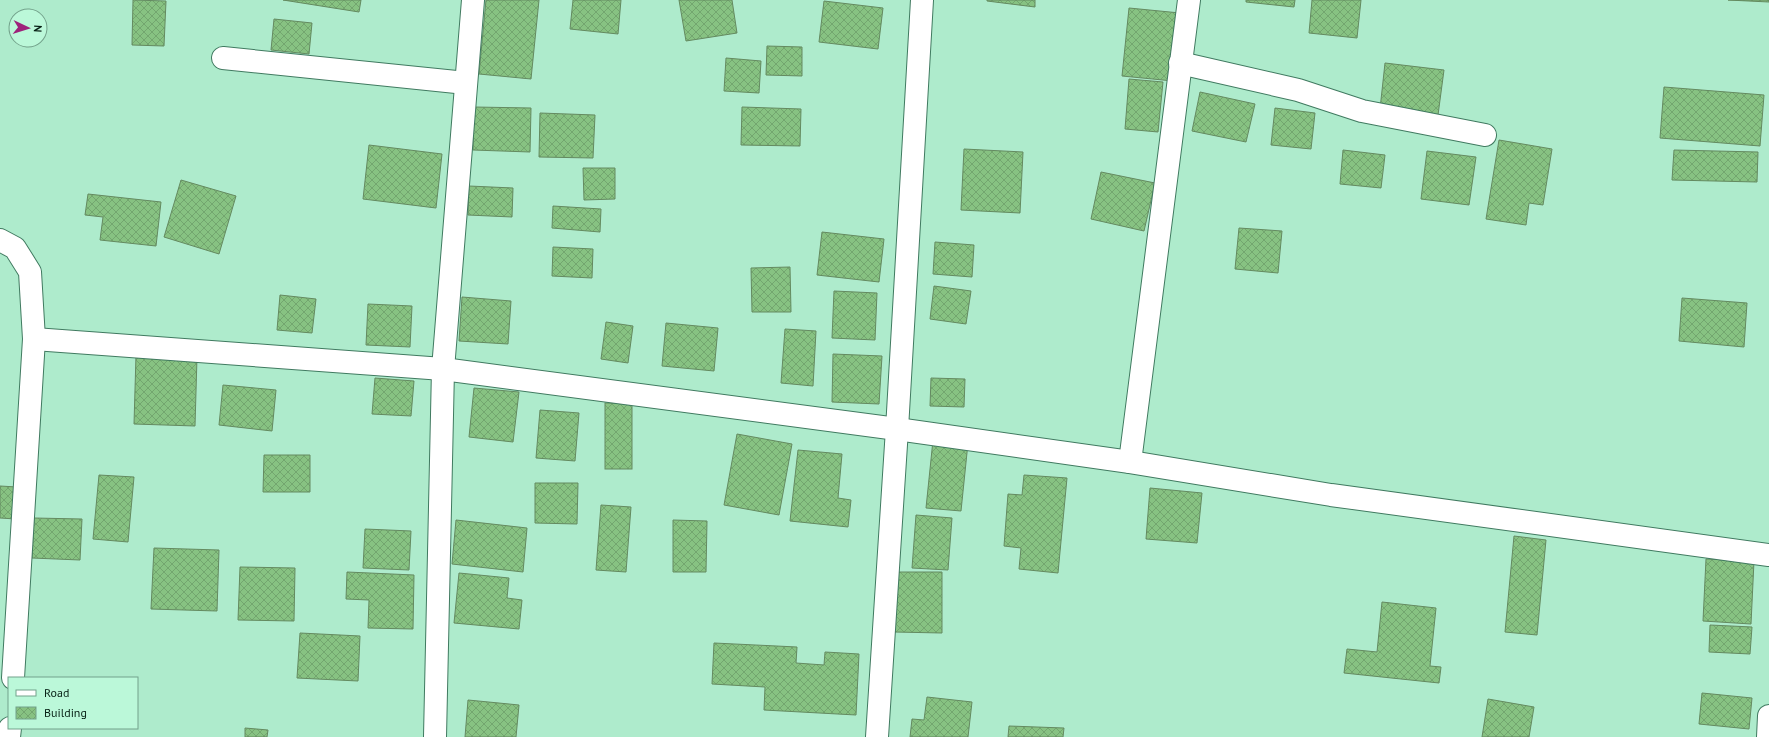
<svg xmlns="http://www.w3.org/2000/svg" width="1769" height="737" font-family="'PT Sans',sans-serif">
<style>
.building{fill:url(#building-cross-hatch);stroke:#648a60}
.lines{fill:none;stroke-linecap:round;stroke-linejoin:round}
.minor-casing{stroke:#407a60;stroke-width:24}
.minor{stroke:#fff;stroke-width:22}
</style>
<defs>
<pattern id="building-cross-hatch" width="8" height="8" patternUnits="userSpaceOnUse"><rect width="8" height="8" fill="#87c282"/><path d="M0 0l8 8M0 8l8-8" fill="none" stroke="#73a66f"/></pattern>
</defs>
<rect width="100%" height="100%" fill="#aeebcc"/>
<g class="building">
<path d="M 133,0 L 166,1 L 164,46 L 132,45 Z"/>
<path d="M 283,0 L 361,0 L 359,12 Z"/>
<path d="M 486,0 L 539,0 L 531,79 L 479,74 Z"/>
<path d="M 573,0 L 621,0 L 618,34 L 570,29 Z"/>
<path d="M 679,0 L 732,0 L 737,33 L 686,41 Z"/>
<path d="M 987,0 L 1035,0 L 1035,7 L 987,1 Z"/>
<path d="M 1246,0 L 1295,0 L 1294,7 L 1246,2 Z"/>
<path d="M 1312,0 L 1361,0 L 1357,38 L 1309,33 Z"/>
<path d="M 1728,0 L 1769,0 L 1769,2 Z"/>
<path d="M 824,1 L 883,8 L 878,49 L 819,42 Z"/>
<path d="M 1129,8 L 1180,13 L 1173,81 L 1122,76 Z"/>
<path d="M 274,19 L 312,23 L 309,54 L 271,50 Z"/>
<path d="M 767,46 L 802,47 L 802,76 L 766,75 Z"/>
<path d="M 726,58 L 761,61 L 759,93 L 724,91 Z"/>
<path d="M 1385,63 L 1444,70 L 1438,115 L 1380,109 Z"/>
<path d="M 1129,79 L 1163,82 L 1158,132 L 1125,129 Z"/>
<path d="M 1664,87 L 1764,95 L 1760,146 L 1660,138 Z"/>
<path d="M 1200,92 L 1255,104 L 1246,142 L 1192,131 Z"/>
<path d="M 474,107 L 531,108 L 530,152 L 473,150 Z"/>
<path d="M 742,107 L 801,109 L 800,146 L 741,145 Z"/>
<path d="M 1275,108 L 1315,113 L 1311,149 L 1271,145 Z"/>
<path d="M 540,113 L 595,115 L 593,158 L 539,157 Z"/>
<path d="M 1499,140 L 1552,149 L 1543,205 L 1529,203 L 1526,225 L 1486,219 Z"/>
<path d="M 369,145 L 442,154 L 436,208 L 363,199 Z"/>
<path d="M 964,149 L 1023,152 L 1020,213 L 961,210 Z"/>
<path d="M 1343,150 L 1385,155 L 1381,188 L 1340,184 Z"/>
<path d="M 1674,150 L 1758,152 L 1757,182 L 1672,180 Z"/>
<path d="M 1427,151 L 1476,157 L 1469,205 L 1421,199 Z"/>
<path d="M 583,168 L 615,168 L 615,199 L 584,200 Z"/>
<path d="M 1101,172 L 1155,183 L 1144,231 L 1091,219 Z"/>
<path d="M 181,180 L 236,196 L 219,254 L 164,237 Z"/>
<path d="M 469,186 L 513,188 L 512,217 L 468,215 Z"/>
<path d="M 88,194 L 161,202 L 156,246 L 100,240 L 103,217 L 85,215 Z"/>
<path d="M 553,206 L 601,209 L 600,232 L 552,228 Z"/>
<path d="M 1239,228 L 1282,231 L 1278,273 L 1235,269 Z"/>
<path d="M 822,232 L 884,239 L 879,282 L 817,275 Z"/>
<path d="M 935,242 L 974,245 L 972,277 L 933,274 Z"/>
<path d="M 553,247 L 593,249 L 592,278 L 552,276 Z"/>
<path d="M 790,267 L 791,312 L 752,312 L 751,268 Z"/>
<path d="M 934,286 L 971,291 L 966,324 L 930,319 Z"/>
<path d="M 834,291 L 877,293 L 875,340 L 832,338 Z"/>
<path d="M 280,295 L 316,299 L 312,333 L 277,330 Z"/>
<path d="M 462,297 L 511,301 L 508,344 L 459,341 Z"/>
<path d="M 1682,298 L 1747,303 L 1744,347 L 1679,341 Z"/>
<path d="M 368,304 L 412,306 L 410,347 L 366,345 Z"/>
<path d="M 606,322 L 633,326 L 628,363 L 601,359 Z"/>
<path d="M 666,323 L 718,328 L 714,371 L 662,366 Z"/>
<path d="M 785,329 L 816,331 L 813,386 L 781,383 Z"/>
<path d="M 833,354 L 882,356 L 879,404 L 832,402 Z"/>
<path d="M 136,355 L 197,357 L 195,426 L 134,424 Z"/>
<path d="M 375,378 L 414,381 L 411,416 L 372,414 Z"/>
<path d="M 931,378 L 965,379 L 964,407 L 930,406 Z"/>
<path d="M 223,385 L 276,390 L 272,431 L 219,425 Z"/>
<path d="M 474,388 L 519,392 L 513,442 L 469,437 Z"/>
<rect x="605" y="403" width="27" height="66"/>
<path d="M 540,410 L 579,413 L 575,461 L 536,458 Z"/>
<path d="M 737,434 L 792,444 L 779,515 L 724,505 Z"/>
<path d="M 933,440 L 968,443 L 961,511 L 926,508 Z"/>
<path d="M 798,450 L 842,454 L 838,498 L 851,500 L 848,527 L 790,521 Z"/>
<path d="M 264,455 L 310,455 L 310,492 L 263,492 Z"/>
<path d="M 99,475 L 134,477 L 128,542 L 93,539 Z"/>
<path d="M 1024,475 L 1067,478 L 1058,573 L 1019,569 L 1021,548 L 1004,546 L 1008,494 L 1022,495 Z"/>
<path d="M 535,483 L 578,483 L 577,524 L 535,523 Z"/>
<path d="M 0,486 L 17,487 L 16,519 L 0,518 Z"/>
<path d="M 1150,488 L 1202,493 L 1197,543 L 1146,539 Z"/>
<path d="M 601,505 L 631,507 L 626,572 L 596,570 Z"/>
<path d="M 916,515 L 952,518 L 948,570 L 912,568 Z"/>
<path d="M 34,518 L 82,519 L 80,560 L 32,558 Z"/>
<path d="M 456,520 L 527,528 L 523,572 L 452,564 Z"/>
<path d="M 673,520 L 707,521 L 706,572 L 673,572 Z"/>
<path d="M 365,529 L 411,531 L 409,570 L 363,568 Z"/>
<path d="M 1514,536 L 1546,540 L 1537,635 L 1505,632 Z"/>
<path d="M 154,548 L 219,550 L 217,611 L 151,609 Z"/>
<path d="M 1706,559 L 1754,561 L 1751,624 L 1703,621 Z"/>
<path d="M 240,567 L 295,568 L 294,621 L 238,620 Z"/>
<path d="M 347,572 L 414,575 L 413,629 L 368,628 L 369,600 L 346,599 Z"/>
<path d="M 894,572 L 942,572 L 942,633 L 894,632 Z"/>
<path d="M 459,573 L 509,578 L 507,598 L 522,600 L 519,629 L 454,623 Z"/>
<path d="M 1382,602 L 1436,608 L 1430,666 L 1441,667 L 1439,683 L 1344,673 L 1347,649 L 1377,652 Z"/>
<path d="M 1710,625 L 1752,627 L 1750,654 L 1709,652 Z"/>
<path d="M 300,633 L 360,636 L 358,681 L 297,678 Z"/>
<path d="M 714,643 L 797,647 L 796,663 L 824,665 L 825,652 L 859,654 L 856,715 L 764,710 L 765,687 L 712,684 Z"/>
<path d="M 1702,693 L 1752,698 L 1749,729 L 1699,724 Z"/>
<path d="M 927,697 L 972,702 L 968,737 L 910,737 L 912,719 L 924,720 Z"/>
<path d="M 1488,699 L 1534,707 L 1529,737 L 1482,737 Z"/>
<path d="M 468,700 L 519,705 L 516,737 L 465,737 Z"/>
<path d="M 1009,726 L 1064,728 L 1063,737 L 1008,737 Z"/>
<path d="M 245,728 L 268,730 L 267,737 L 245,737 Z"/>
</g>
<g class="lines">
<defs>
<g id="minor">
<path d="M 223,58 L 466,83"/>
<path d="M 1180,63 L 1298,90 L 1362,111 L 1485,135"/>
<path d="M 0,240 L 15,248 L 30,272 L 34,339 L 13,678"/>
<path d="M 34,339 L 443,369 L 897,429 L 1130,462 L 1331,495 L 1769,555"/>
<path d="M 1130,462 L 1189,0"/>
<path d="M 9,737 L 10,728"/>
<path d="M 435,737 L 443,369 L 473,0"/>
<path d="M 877,737 L 897,429 L 922,0"/>
<path d="M 1768,737 L 1769,716"/>
</g>
</defs>
<use href="#minor" class="minor-casing"/>
<use href="#minor" class="minor"/>
</g>
<rect x="8" y="677" width="130" height="52" fill="#bbf8d9" stroke="#73a28b"/>
<rect x="16" y="690" width="20" height="6" fill="#ffffff" stroke="#73a28b"/>
<text x="44" y="697" font-size="12" fill="#072015">Road</text>
<rect x="16" y="707" width="20" height="12" fill="url(#building-cross-hatch)" stroke="#73a28b"/>
<text x="44" y="717" font-size="12" fill="#072015">Building</text>
<g transform="translate(28 28) rotate(94)"><circle r="19" fill="#bbf8d9" stroke="#73a28b"/>
<path d="M0-3L7 15L0 10L-7 15Z" fill="#9e237b"/>
<text y="-6" font-size="11" font-weight="bold" text-anchor="middle" fill="#072015">N</text>
</g>
</svg>
